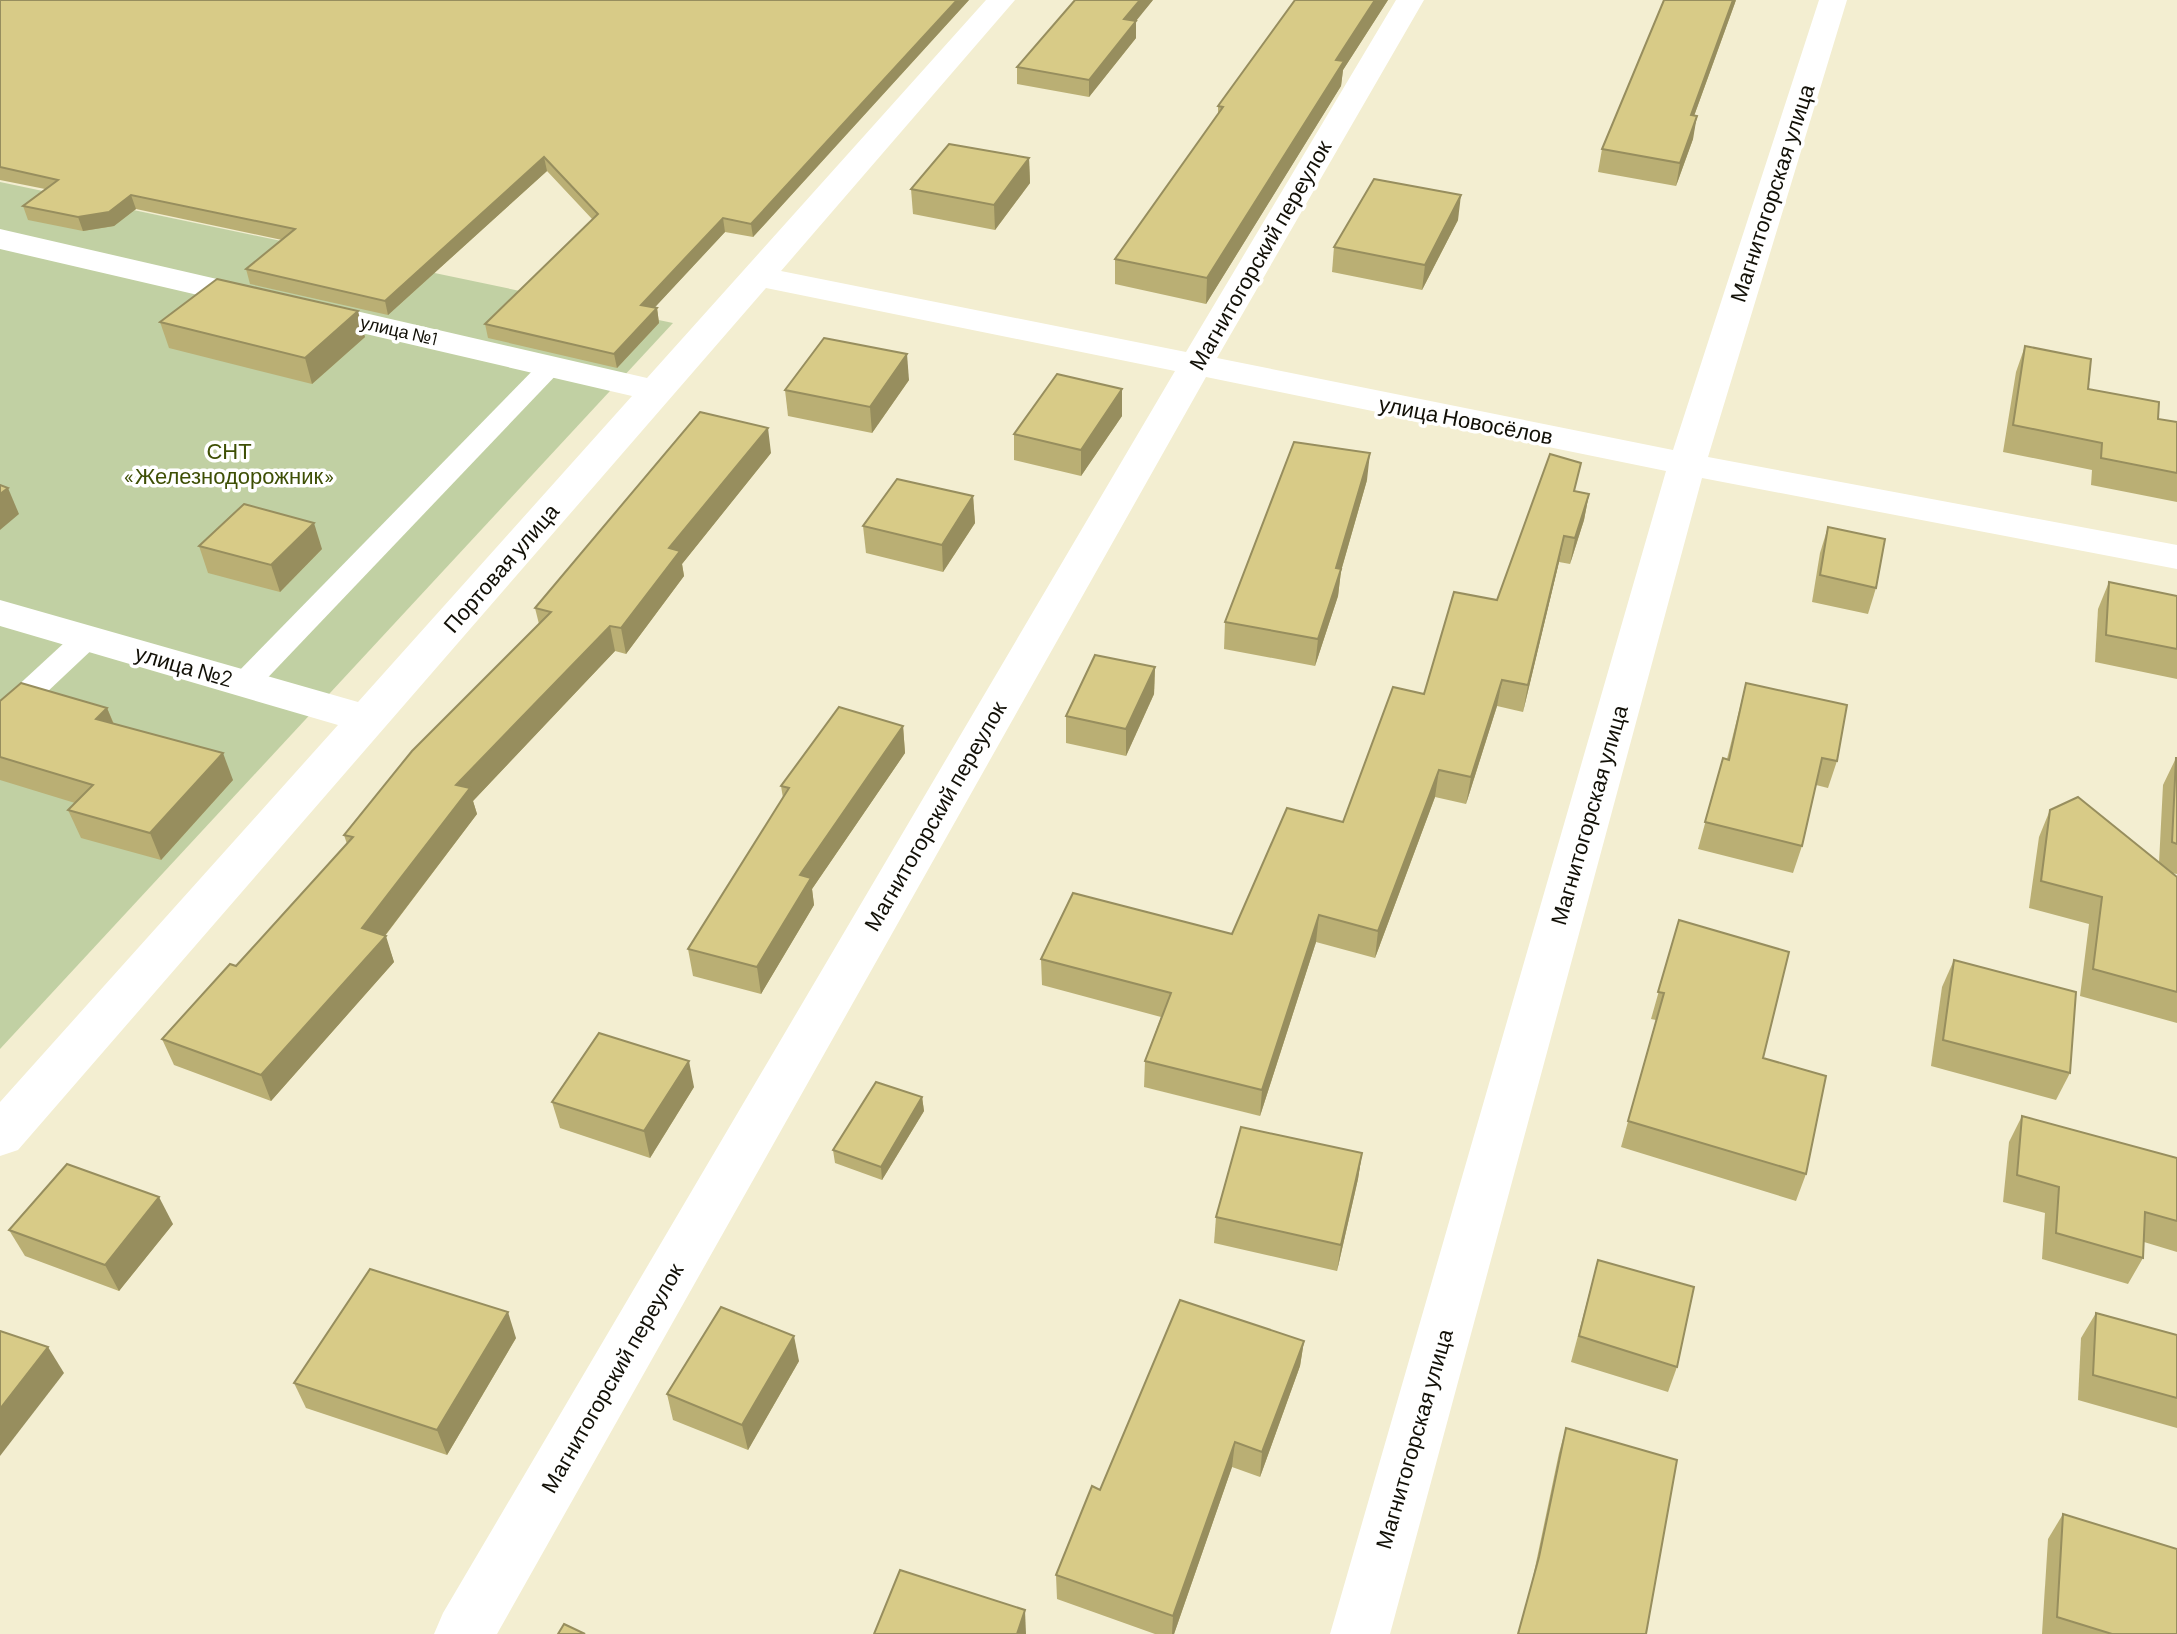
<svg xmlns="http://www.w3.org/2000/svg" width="2177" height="1634" font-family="Barlow,sans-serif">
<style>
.green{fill:#c1d0a3}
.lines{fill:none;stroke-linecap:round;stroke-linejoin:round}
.lane{fill:#fff;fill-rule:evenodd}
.street{fill:#fff;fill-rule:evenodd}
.wall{fill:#baaf74}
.shaded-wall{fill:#978e5e}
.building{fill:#d8cb87;stroke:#978e5e;stroke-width:2}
.labels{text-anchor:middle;stroke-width:7;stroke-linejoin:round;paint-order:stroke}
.far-street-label{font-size:18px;fill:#121007;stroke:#fff}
.street-label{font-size:22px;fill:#121007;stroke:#fff}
.park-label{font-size:22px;fill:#3e4f05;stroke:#fff}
</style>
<rect width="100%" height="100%" fill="#f3eed1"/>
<path class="green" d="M 0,182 L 673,323 L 0,1049 Z"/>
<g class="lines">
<g class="lane">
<path d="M 551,358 L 560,361 L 564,366 L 560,371 L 256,690 L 245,693 L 234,690 L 230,683 L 234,676 L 542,361 Z"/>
<path d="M 87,628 L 97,631 L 102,638 L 97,645 L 11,726 L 0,729 L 0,702 L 77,631 Z"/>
</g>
<path class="street" d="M 986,0 L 1015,0 L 781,271 L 1186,352 L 1396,0 L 1424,0 L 1217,358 L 1673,450 L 1819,0 L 1847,0 L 1708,457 L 2177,545 L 2177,569 L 1702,478 L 1390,1634 L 1330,1634 L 1666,471 L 1206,377 L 497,1634 L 434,1634 L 443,1613 L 1175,371 L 766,288 L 18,1150 L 0,1156 L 0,1102 L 338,725 L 0,626 L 0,600 L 358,702 L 632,396 L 0,249 L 0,229 L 647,378 Z"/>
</g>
<g class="wall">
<path d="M 0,0 L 969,0 L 753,237 L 725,232 L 654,308 L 657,308 L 659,323 L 617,368 L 488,338 L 485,324 L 593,220 L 547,171 L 388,315 L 250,284 L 246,269 L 282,240 L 136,209 L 114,226 L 83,231 L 28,220 L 23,206 L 45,189 L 0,180 Z"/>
<path d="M 1153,0 L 1135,21 L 1136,21 L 1136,38 L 1089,97 L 1017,84 L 1017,67 Z"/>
<path d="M 1295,0 L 1388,0 L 1343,70 L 1341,86 L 1206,304 L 1115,284 L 1115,259 L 1218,114 L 1218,106 Z"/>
<path d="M 1736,0 L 1694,116 L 1693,139 L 1676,186 L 1598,172 L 1602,149 Z"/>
<path d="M 1029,158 L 1030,183 L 995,230 L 913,214 L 911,189 Z"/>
<path d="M 1458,220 L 1422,290 L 1332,272 L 1334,247 Z"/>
<path d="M 160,322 L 365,337 L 312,384 L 169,348 Z"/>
<path d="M 2025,346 L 2088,389 L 2158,419 L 2177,422 L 2177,502 L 2091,485 L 2092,470 L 2003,452 L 2016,372 Z"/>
<path d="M 909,380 L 872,433 L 788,416 L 785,390 Z"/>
<path d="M 1122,389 L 1122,416 L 1081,476 L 1014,460 L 1014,434 Z"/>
<path d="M 771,453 L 682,564 L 684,576 L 626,654 L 615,651 L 473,801 L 477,814 L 385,936 L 394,962 L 271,1101 L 174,1065 L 162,1039 L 236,966 L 347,844 L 344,835 L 539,624 L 535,608 Z"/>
<path d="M 1367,480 L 1341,571 L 1338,596 L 1315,666 L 1224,649 L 1225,622 Z"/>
<path d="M 1576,491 L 1589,494 L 1584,520 L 1570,564 L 1559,562 L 1523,712 L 1497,706 L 1466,804 L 1435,797 L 1375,958 L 1316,942 L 1260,1116 L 1144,1087 L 1145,1061 L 1161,1017 L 1042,985 L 1041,959 L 1232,934 L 1343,822 L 1424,694 L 1497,600 Z"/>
<path d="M 973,496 L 975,523 L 943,572 L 866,553 L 863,526 Z"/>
<path d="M 1828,527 L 1876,588 L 1868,614 L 1812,602 L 1820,553 Z"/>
<path d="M 199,546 L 322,549 L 280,592 L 208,573 Z"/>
<path d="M 2109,582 L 2177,596 L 2177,679 L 2095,662 L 2098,609 Z"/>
<path d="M 1155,667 L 1154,694 L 1126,756 L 1066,743 L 1066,716 Z"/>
<path d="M 1746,683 L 1837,761 L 1828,788 L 1816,785 L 1802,846 L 1793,873 L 1698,849 L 1723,758 L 1727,759 Z"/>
<path d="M 0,701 L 107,708 L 114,724 L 233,780 L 161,860 L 81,838 L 68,810 L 75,803 L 0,780 Z"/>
<path d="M 903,726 L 905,753 L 812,889 L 814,905 L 761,994 L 693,976 L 688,949 L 783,798 L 781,786 Z"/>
<path d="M 2176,758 L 2177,758 L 2177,874 L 2171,873 L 2177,877 L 2177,1023 L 2080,996 L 2089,924 L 2029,908 L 2039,837 L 2050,810 L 2159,863 L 2163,785 Z"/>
<path d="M 1679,920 L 1763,1058 L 1806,1174 L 1796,1201 L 1621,1147 L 1656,1020 L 1651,1019 Z"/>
<path d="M 1954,960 L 2070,1073 L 2056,1100 L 1931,1066 L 1942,987 Z"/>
<path d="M 694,1087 L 650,1158 L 560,1128 L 552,1102 Z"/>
<path d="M 922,1097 L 924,1111 L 882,1180 L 835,1163 L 833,1150 Z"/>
<path d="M 2022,1116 L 2177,1158 L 2177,1252 L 2144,1242 L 2143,1258 L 2128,1284 L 2042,1259 L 2045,1213 L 2003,1202 L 2009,1142 Z"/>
<path d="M 1362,1153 L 1358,1179 L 1337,1271 L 1214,1243 L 1216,1217 Z"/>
<path d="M 173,1224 L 119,1291 L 25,1256 L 9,1230 Z"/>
<path d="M 1598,1260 L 1677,1367 L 1668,1392 L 1571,1362 Z"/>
<path d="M 2096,1313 L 2177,1335 L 2177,1428 L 2078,1400 L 2081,1338 Z"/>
<path d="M 516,1338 L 447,1455 L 306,1408 L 294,1383 Z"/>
<path d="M 1304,1341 L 1300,1366 L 1260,1477 L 1232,1467 L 1174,1634 L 1155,1634 L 1057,1599 L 1056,1575 L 1100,1490 Z"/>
<path d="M 799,1361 L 748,1450 L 673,1420 L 667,1394 Z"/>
<path d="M 1566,1428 L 1646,1634 L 1518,1634 L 1532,1582 L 1559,1453 Z"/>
<path d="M 2063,1514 L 2177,1634 L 2042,1634 L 2048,1539 Z"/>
</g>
<g class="shaded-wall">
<path d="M 957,0 L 969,0 L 753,237 L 751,224 Z"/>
<path d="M 1140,0 L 1153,0 L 1124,36 L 1124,19 Z"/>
<path d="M 1375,0 L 1388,0 L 1343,70 L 1341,86 L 1206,304 L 1207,278 L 1336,60 Z"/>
<path d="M 1733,0 L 1736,0 L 1686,138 L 1691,115 Z"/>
<path d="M 1136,21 L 1136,38 L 1089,97 L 1089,80 Z"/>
<path d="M 1697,116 L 1693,139 L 1676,186 L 1680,163 Z"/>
<path d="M 544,157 L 547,171 L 388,315 L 385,301 Z"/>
<path d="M 1029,158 L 1030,183 L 995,230 L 994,205 Z"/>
<path d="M 131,195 L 136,209 L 114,226 L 83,231 L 78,217 Z"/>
<path d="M 1461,195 L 1458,220 L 1422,290 L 1425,265 Z"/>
<path d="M 723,218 L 725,232 L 644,319 L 641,305 Z"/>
<path d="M 657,308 L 659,323 L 617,368 L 614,354 Z"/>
<path d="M 358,311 L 365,337 L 312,384 L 305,358 Z"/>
<path d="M 907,354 L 909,380 L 872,433 L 870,407 Z"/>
<path d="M 1122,389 L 1122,416 L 1081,476 L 1081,450 Z"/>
<path d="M 768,428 L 771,453 L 682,564 L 684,576 L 626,654 L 621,628 L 669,548 Z"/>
<path d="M 1370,453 L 1367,480 L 1341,571 L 1338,596 L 1315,666 L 1318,639 L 1336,568 Z"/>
<path d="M 8,488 L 19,514 L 0,530 L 0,494 Z"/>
<path d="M 1589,494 L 1584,520 L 1570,564 L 1575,538 Z"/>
<path d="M 973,496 L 975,523 L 943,572 L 942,545 Z"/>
<path d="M 314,523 L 322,549 L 280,592 L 271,565 Z"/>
<path d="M 1564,536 L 1559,562 L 1523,712 L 1528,685 Z"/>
<path d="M 610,626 L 615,651 L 473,801 L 477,814 L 380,942 L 386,936 L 394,962 L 271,1101 L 261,1075 L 362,928 L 456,785 Z"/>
<path d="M 1155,667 L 1154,694 L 1126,756 L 1126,729 Z"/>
<path d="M 1502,680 L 1497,706 L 1466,804 L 1471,777 Z"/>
<path d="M 107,708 L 118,735 L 96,719 Z"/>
<path d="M 903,726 L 905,753 L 812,889 L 814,905 L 761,994 L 757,967 L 800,875 Z"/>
<path d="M 223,753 L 233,780 L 161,860 L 150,833 Z"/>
<path d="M 1439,770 L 1435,797 L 1375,958 L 1378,931 Z"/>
<path d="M 1319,915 L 1316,942 L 1260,1116 L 1262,1090 Z"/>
<path d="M 689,1061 L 694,1087 L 650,1158 L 644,1131 Z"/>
<path d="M 922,1097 L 924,1111 L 882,1180 L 881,1167 Z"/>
<path d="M 1362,1153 L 1358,1179 L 1337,1271 L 1341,1245 Z"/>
<path d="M 159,1197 L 173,1224 L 119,1291 L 105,1265 Z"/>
<path d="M 508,1312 L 516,1338 L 447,1455 L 437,1430 Z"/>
<path d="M 794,1336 L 799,1361 L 748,1450 L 742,1425 Z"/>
<path d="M 1304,1341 L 1300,1366 L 1260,1477 L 1262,1452 Z"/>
<path d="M 48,1347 L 64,1373 L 0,1456 L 0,1409 Z"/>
<path d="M 1235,1442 L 1232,1467 L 1174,1634 L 1172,1634 L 1173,1616 Z"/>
<path d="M 1025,1610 L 1026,1634 L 1017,1634 Z"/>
</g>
<g class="building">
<path d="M 0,0 L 957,0 L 751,224 L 723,218 L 641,305 L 657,308 L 614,354 L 485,324 L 598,214 L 544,157 L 385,301 L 246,269 L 295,229 L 131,195 L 109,212 L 78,217 L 23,206 L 58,180 L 0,167 Z"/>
<path d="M 1075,0 L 1140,0 L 1124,19 L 1136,21 L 1089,80 L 1017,67 Z"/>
<path d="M 1295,0 L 1375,0 L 1336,60 L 1344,61 L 1207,278 L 1115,259 L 1223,107 L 1218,106 Z"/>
<path d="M 1664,0 L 1733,0 L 1691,115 L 1697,116 L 1680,163 L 1602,149 Z"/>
<path d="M 949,144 L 1029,158 L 994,205 L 911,189 Z"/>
<path d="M 1374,179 L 1461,195 L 1425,265 L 1334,247 Z"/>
<path d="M 217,279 L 358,311 L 305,358 L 160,322 Z"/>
<path d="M 824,338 L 907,354 L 870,407 L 785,390 Z"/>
<path d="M 2025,346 L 2091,359 L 2088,389 L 2159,402 L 2158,419 L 2177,422 L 2177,473 L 2101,458 L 2102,443 L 2013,425 Z"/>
<path d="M 1057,374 L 1122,389 L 1081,450 L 1014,434 Z"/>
<path d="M 700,412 L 768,428 L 669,548 L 680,551 L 621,628 L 610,626 L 456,785 L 470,788 L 362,928 L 386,936 L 261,1075 L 162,1039 L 230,964 L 236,966 L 353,837 L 344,835 L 412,751 L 551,612 L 535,608 Z"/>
<path d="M 1294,442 L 1370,453 L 1336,568 L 1341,569 L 1318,639 L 1225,622 Z"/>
<path d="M 1550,454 L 1581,463 L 1574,491 L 1589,494 L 1575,538 L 1564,536 L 1528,685 L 1502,680 L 1471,777 L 1439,770 L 1378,931 L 1319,915 L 1262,1090 L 1145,1061 L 1171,993 L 1041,959 L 1073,893 L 1232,934 L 1287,808 L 1343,822 L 1393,687 L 1424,694 L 1454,592 L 1497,600 Z"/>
<path d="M 897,479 L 973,496 L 942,545 L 863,526 Z"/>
<path d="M 0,485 L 8,488 L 0,494 Z"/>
<path d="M 244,504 L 314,523 L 271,565 L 199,546 Z"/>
<path d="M 1828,527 L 1885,539 L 1876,588 L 1820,575 Z"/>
<path d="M 2109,582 L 2177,596 L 2177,649 L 2106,635 Z"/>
<path d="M 1095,655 L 1155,667 L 1126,729 L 1066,716 Z"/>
<path d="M 21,683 L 107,708 L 96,719 L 223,753 L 150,833 L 68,810 L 93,785 L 0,757 L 0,701 Z"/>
<path d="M 1746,683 L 1847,705 L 1837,761 L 1822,758 L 1802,846 L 1705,822 L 1723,758 L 1729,760 Z"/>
<path d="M 839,707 L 903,726 L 800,875 L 811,878 L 757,967 L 688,949 L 789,788 L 781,786 Z"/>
<path d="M 2176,758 L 2177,758 L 2177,844 L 2172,842 Z"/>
<path d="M 2078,797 L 2177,877 L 2177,992 L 2093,969 L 2102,897 L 2041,881 L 2050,810 Z"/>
<path d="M 1679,920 L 1789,952 L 1763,1058 L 1826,1076 L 1806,1174 L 1628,1121 L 1664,993 L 1658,992 Z"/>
<path d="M 1954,960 L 2076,992 L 2070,1073 L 1943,1040 Z"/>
<path d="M 599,1033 L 689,1061 L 644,1131 L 552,1102 Z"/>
<path d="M 876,1082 L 922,1097 L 881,1167 L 833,1150 Z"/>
<path d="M 2022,1116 L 2177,1158 L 2177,1221 L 2145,1212 L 2143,1258 L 2056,1233 L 2059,1187 L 2017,1175 Z"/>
<path d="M 1241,1127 L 1362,1153 L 1341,1245 L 1216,1217 Z"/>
<path d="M 67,1164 L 159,1197 L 105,1265 L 9,1230 Z"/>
<path d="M 1598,1260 L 1694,1287 L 1677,1367 L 1579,1336 Z"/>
<path d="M 370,1269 L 508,1312 L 437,1430 L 294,1383 Z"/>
<path d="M 1180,1300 L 1304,1341 L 1262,1452 L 1235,1442 L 1173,1616 L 1056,1575 L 1092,1486 L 1100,1490 Z"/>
<path d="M 721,1307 L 794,1336 L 742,1425 L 667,1394 Z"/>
<path d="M 2096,1313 L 2177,1335 L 2177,1398 L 2093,1375 Z"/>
<path d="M 0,1331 L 48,1347 L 0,1409 Z"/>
<path d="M 1566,1428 L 1677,1460 L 1646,1634 L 1518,1634 L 1539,1557 Z"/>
<path d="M 2063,1514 L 2177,1549 L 2177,1634 L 2112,1634 L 2057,1617 Z"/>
<path d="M 900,1570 L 1025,1610 L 1017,1634 L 874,1634 Z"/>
<path d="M 564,1624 L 585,1634 L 558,1634 Z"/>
</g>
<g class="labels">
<g class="far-street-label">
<text transform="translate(399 331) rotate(13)" y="6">улица №1</text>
</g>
<g class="street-label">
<text transform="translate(1772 193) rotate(-72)" y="8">Магнитогорская улица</text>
<text transform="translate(1260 255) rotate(-60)" y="8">Магнитогорский переулок</text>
<text transform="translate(1466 420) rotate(11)" y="8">улица Новосёлов</text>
<text transform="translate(501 568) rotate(-49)" y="8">Портовая улица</text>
<text transform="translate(184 666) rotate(16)" y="8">улица №2</text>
<text transform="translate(1589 815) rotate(-74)" y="8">Магнитогорская улица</text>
<text transform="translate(935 816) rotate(-60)" y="8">Магнитогорский переулок</text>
<text transform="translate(612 1378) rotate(-60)" y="8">Магнитогорский переулок</text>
<text transform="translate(1414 1439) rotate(-74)" y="8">Магнитогорская улица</text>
</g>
<g class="park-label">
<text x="229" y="459">СНТ<tspan x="229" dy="25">«Железнодорожник»</tspan></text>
</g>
</g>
</svg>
